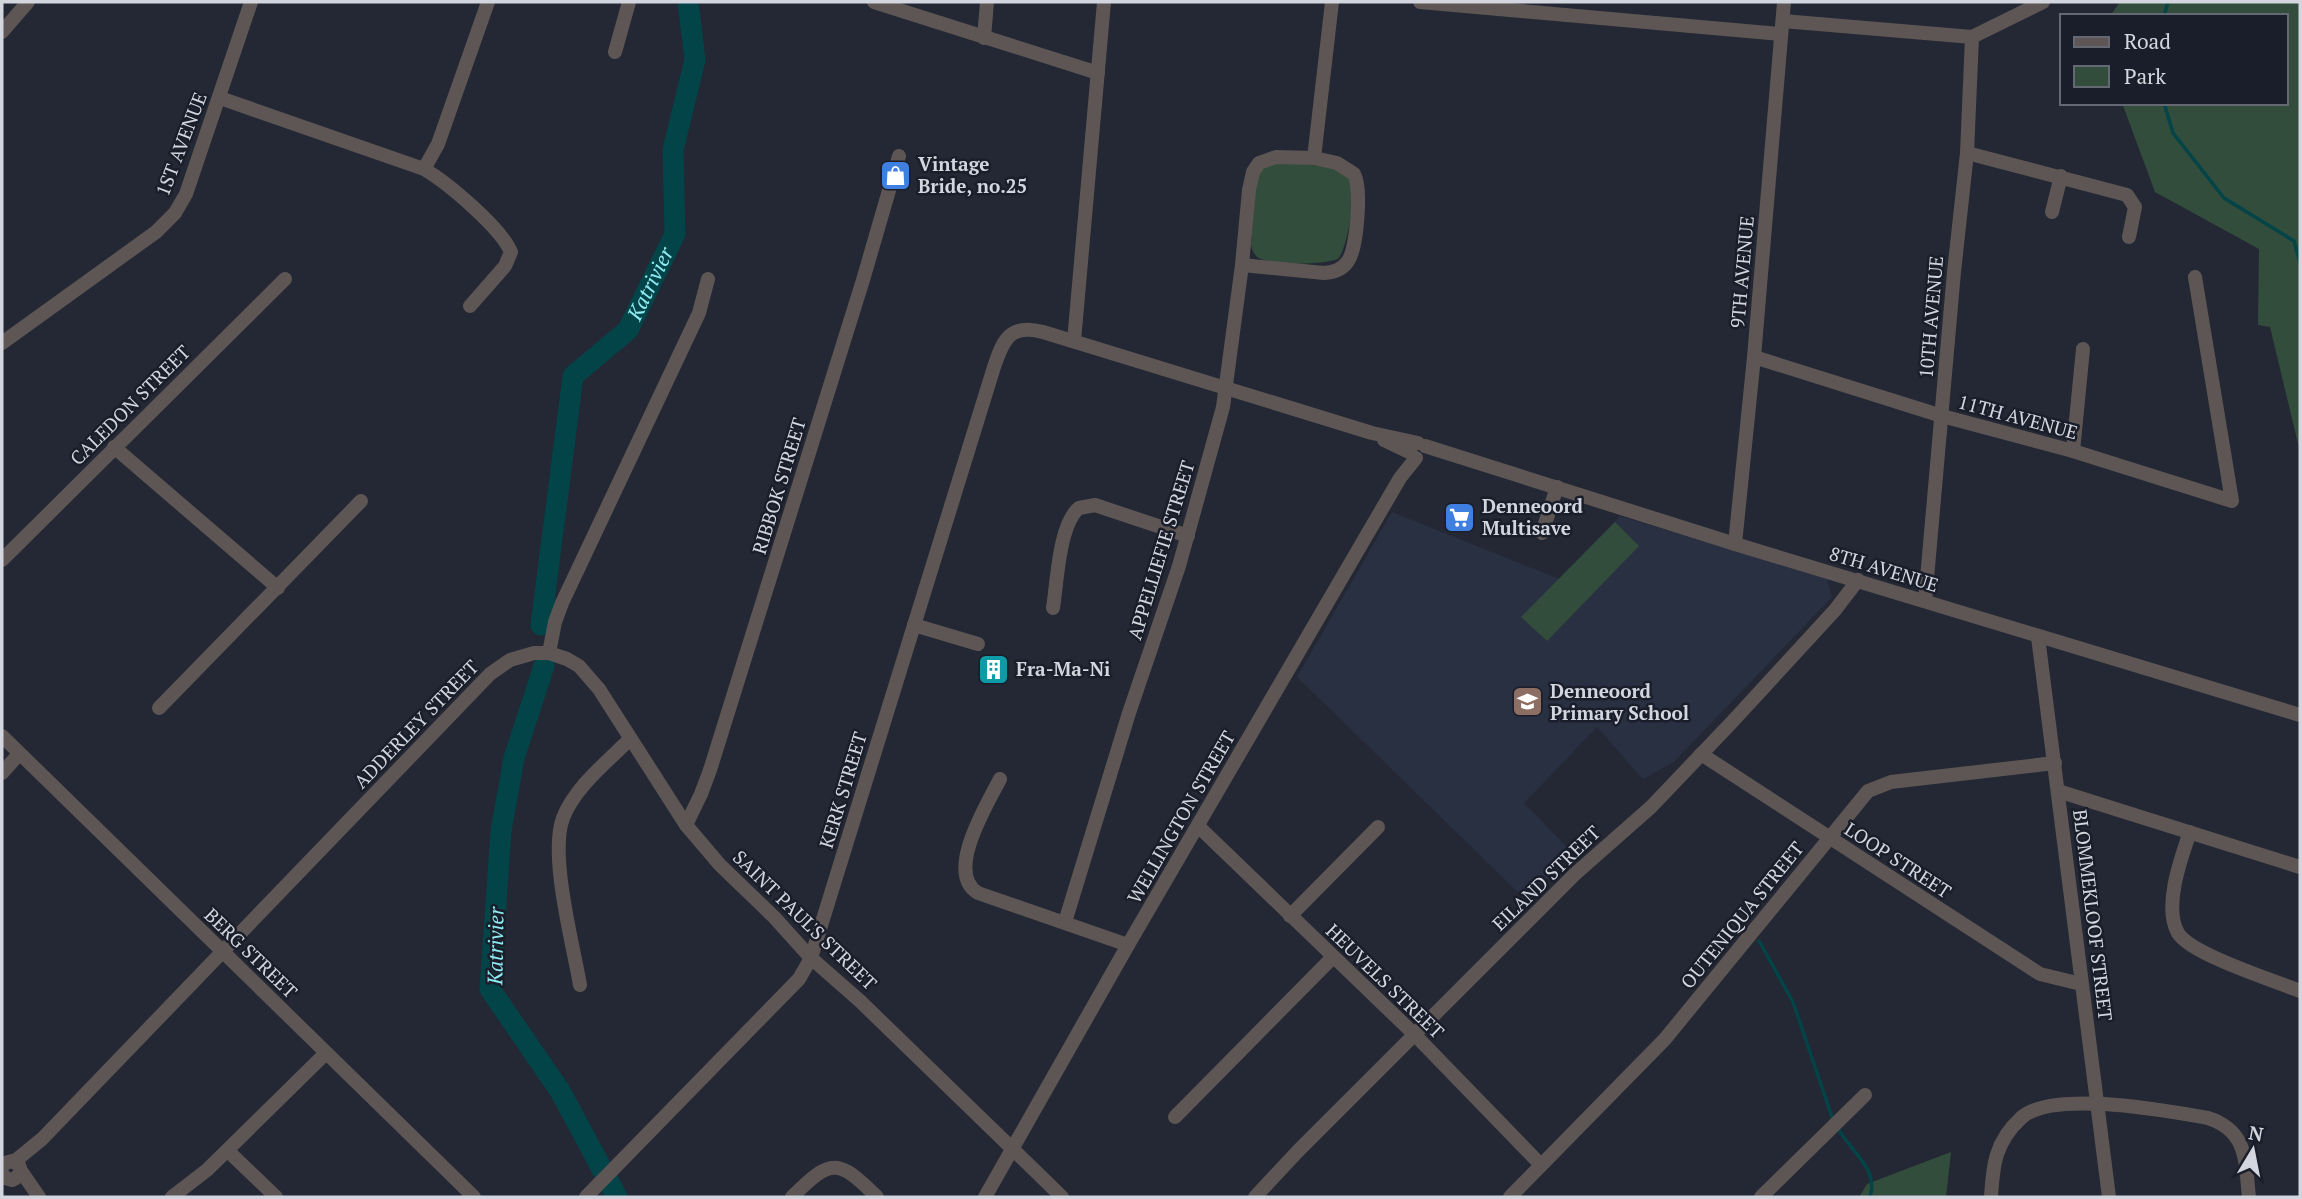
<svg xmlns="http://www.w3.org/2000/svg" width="2302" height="1199" font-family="'PT Serif',serif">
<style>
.built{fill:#293042}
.green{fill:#334d3c}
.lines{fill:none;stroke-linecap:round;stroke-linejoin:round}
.stream{stroke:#024448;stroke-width:3.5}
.river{stroke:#024448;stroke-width:21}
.minor{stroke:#5d5654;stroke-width:14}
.labels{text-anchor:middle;stroke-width:5;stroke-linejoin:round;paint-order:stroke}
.street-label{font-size:19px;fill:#d3d6de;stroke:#1a1e2a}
.poi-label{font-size:19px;font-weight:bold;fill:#d3d6de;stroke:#1a1e2a;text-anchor:start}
.water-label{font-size:21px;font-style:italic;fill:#8eebf2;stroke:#1a1e2a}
</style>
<rect width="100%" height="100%" fill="#232834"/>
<path class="built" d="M 1392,512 L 1559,579 L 1620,516 L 1827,579 L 1832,597 L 1674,762 L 1643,779 L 1597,727 L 1524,803 L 1572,852 L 1526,900 L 1297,677 Z"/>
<g class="green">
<path d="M 2120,2 L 2300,2 L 2300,452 L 2270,327 L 2258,325 L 2259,249 L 2155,192 L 2122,103 L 2286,103 L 2286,16 L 2110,16 Z"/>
<path d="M 1275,162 L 1336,167 L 1346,170 C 1348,175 1352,181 1353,187 C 1355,200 1347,249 1338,259 C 1321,265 1278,265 1261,259 C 1255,257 1253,252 1251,246 L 1256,176 L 1259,168 Z"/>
<path d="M 1615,522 L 1639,546 L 1547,641 L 1521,617 Z"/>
<path d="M 1951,1152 L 1946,1197 L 1859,1197 L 1867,1184 Z"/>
</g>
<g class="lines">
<g class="stream">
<path d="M 2164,16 L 2168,2"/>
<path d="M 2164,103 L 2173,133 L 2224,198 L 2294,241 L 2300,263"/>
<path d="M 1759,941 L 1793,1002 L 1833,1120"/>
<path d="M 1837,1127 C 1850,1151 1879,1168 1870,1197"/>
</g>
<g class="river">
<path id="s1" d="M 541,625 L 573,376 L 628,330 L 675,234 L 673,150 L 695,60 L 688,2"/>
<path d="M 544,666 L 514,758 L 501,831 L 490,989 L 560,1091 L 617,1197"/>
</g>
<g class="minor">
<path d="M 874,2 L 1098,73"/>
<path d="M 1420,2 L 1781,34"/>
<path d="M 1783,21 L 1972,37 L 2043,2"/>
<path d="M 2,32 L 28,2"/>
<path d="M 984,38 L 987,2"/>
<path d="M 615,52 L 629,2"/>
<path d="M 220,98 L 424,169 C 448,183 501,228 511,252 L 505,266 L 470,306"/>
<path d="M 1967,153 L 2127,195 L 2135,207 L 2129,237"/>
<path d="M 1314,158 L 1332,2"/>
<path d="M 424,169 L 438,144 L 488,2"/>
<path d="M 2052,212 L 2061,176"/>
<path d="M 1074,341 L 1104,2"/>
<path d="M 2,343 L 156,232 L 175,213 L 186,194 L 251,2"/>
<path d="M 1754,357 L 1942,416 L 2073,451 L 2232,501 L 2195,277"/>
<path d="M 1384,440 L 1411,453"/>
<path d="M 1425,446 L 1735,544 L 2300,715"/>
<path d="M 114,447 L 278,588"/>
<path d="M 2073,451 L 2083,349"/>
<path d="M 1542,533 L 1557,487"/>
<path d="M 1735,544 L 1754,357 L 1784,2"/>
<path d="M 2,560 L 285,279"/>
<path d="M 1925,601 L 1954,272 L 1967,153 L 1972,37"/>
<path d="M 1053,608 C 1057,583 1059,524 1079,508 L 1095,505 L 1188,536"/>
<path d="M 914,625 L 978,644"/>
<path d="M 2038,637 L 2109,1197"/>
<path d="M 549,653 L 555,622 L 562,603 L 699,313 L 708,279"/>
<path d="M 159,708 L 361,501"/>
<path d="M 2,736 L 474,1197"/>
<path d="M 1701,754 L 2040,974 L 2081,984"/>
<path d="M 2,773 L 19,754"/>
<path d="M 1000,779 C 988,803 944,873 978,893 L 1128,945"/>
<path d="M 2058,791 L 2300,867"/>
<path d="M 686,825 L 701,794 L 710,770 L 863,280 L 899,156"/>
<path d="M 1199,827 L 1414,1034 L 1541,1165"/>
<path d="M 2190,832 C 2181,858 2163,907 2178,933 C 2190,954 2275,981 2300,991"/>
<path d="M 1290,916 L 1378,827"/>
<path d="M 1065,922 L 1129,713 L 1179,566 L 1223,407 L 1242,265 L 1249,190 L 1253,172 L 1259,163 L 1276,157 L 1314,158 L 1337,163 L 1354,174 C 1362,188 1357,249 1348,261 C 1342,270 1334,272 1324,273 L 1242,265"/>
<path d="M 580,985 C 573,944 549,855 563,818 C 575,787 607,762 630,739"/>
<path d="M 1175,1117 L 1333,957"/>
<path d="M 228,1151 L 276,1197"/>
<path d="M 15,1161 L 42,1139 L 490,674 L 510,660 L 534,653 L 549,653 L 567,659 L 579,666 L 599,689 L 686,825 L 720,865 L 774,917 L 811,958 L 860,1001 L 1062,1197"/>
<path d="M 2,1167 L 5,1163 L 12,1161 L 19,1165 C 22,1172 19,1177 12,1180 L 5,1178 L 2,1173"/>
<path d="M 21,1171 L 39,1197"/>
<path d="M 172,1197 L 207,1170 L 326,1053"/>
<path d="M 586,1197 L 799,979 L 811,958 L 994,367 C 1003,340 1010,323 1043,332 L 1372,433 L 1418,443"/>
<path d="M 792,1197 C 831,1158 838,1158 877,1197"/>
<path d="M 985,1197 L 1128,945 L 1400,478 L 1416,458"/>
<path d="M 1255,1197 L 1297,1152 L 1575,874 L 1651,807 L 1732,722 L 1835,610 L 1858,580"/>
<path d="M 1510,1197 L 1665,1039 L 1868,791 L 1891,782 L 2055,763"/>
<path d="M 1761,1197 L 1865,1095"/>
<path d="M 1991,1197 C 1993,1165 1995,1142 2021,1118 C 2052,1089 2167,1111 2208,1118 C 2248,1131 2245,1161 2249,1197"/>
</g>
</g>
<defs>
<symbol id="shop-square" viewBox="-11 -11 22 22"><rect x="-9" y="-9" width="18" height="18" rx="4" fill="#3f7fe0" stroke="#1a1e2a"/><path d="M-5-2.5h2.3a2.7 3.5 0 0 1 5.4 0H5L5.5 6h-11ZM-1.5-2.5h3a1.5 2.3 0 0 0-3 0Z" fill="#fff"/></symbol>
<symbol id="supermarket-square" viewBox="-11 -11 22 22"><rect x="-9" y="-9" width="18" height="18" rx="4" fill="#3f7fe0" stroke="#1a1e2a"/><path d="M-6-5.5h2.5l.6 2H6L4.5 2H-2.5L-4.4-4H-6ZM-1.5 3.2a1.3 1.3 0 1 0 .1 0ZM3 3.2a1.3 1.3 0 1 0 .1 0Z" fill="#fff"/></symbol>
<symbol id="building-square" viewBox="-11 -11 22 22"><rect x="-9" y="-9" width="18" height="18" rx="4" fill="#0f9aa8" stroke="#1a1e2a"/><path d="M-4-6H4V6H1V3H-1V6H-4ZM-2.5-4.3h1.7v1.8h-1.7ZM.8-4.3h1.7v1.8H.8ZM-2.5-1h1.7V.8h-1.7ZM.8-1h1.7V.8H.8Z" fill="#fff"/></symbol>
<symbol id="school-square" viewBox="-11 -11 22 22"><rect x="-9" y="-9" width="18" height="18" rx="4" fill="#8d6e63" stroke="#1a1e2a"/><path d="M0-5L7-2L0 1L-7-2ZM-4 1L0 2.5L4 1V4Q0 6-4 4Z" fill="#fff"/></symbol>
</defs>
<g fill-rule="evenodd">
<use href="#shop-square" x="878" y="158" width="35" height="35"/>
<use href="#supermarket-square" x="1442" y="500" width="35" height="35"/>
<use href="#building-square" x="976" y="652" width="35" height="35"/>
<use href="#school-square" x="1510" y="684" width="35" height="35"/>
</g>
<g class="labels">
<g class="street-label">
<text transform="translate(181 144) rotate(-69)" y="7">1ST AVENUE</text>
<text transform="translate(1742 272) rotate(-85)" y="7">9TH AVENUE</text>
<text transform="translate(1931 317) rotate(-85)" y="7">10TH AVENUE</text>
<text transform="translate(130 405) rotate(-45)" y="7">CALEDON STREET</text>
<text transform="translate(2018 417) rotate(15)" y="7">11TH AVENUE</text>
<text transform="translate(779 486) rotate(-73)" y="7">RIBBOK STREET</text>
<text transform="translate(1161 550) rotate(-73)" y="7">APPELLIEFIE STREET</text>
<text transform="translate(1884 569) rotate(17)" y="7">8TH AVENUE</text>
<text transform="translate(416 724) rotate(-46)" y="7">ADDERLEY STREET</text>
<text transform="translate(843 790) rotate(-73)" y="7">KERK STREET</text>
<text transform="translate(1181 817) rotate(-60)" y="7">WELLINGTON STREET</text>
<text transform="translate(1898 860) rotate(33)" y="7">LOOP STREET</text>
<text transform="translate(1546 878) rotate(-44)" y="7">EILAND STREET</text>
<text transform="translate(1742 915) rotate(-51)" y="7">OUTENIQUA STREET</text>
<text transform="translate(2093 915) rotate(83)" y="7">BLOMMEKLOOF STREET</text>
<text transform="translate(805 920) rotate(44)" y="7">SAINT PAUL'S STREET</text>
<text transform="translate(251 953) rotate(44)" y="7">BERG STREET</text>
<text transform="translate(1385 981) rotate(44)" y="7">HEUVELS STREET</text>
</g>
<g class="poi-label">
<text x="918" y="171">Vintage<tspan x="918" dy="22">Bride, no.25</tspan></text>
<text x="1482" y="513">Denneoord<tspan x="1482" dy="22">Multisave</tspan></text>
<text x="1016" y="676">Fra-Ma-Ni</text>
<text x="1550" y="698">Denneoord<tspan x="1550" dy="22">Primary School</tspan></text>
</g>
<g class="water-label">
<text dy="7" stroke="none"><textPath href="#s1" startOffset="374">Katrivier</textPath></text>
<text transform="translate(496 946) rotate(-89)" y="7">Katrivier</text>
</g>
</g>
<rect width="2302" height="1199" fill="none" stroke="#d3d6de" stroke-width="7"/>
<rect x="2060" y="14" width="228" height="91" fill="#1a1e2a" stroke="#646872" stroke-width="2"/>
<rect x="2074" y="37" width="35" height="10" fill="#5d5654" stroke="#646872" stroke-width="2"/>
<text x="2124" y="49" font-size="21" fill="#d3d6de">Road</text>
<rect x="2074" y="66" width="35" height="21" fill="#334d3c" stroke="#646872" stroke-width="2"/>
<text x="2124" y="84" font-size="21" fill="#d3d6de">Park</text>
<g transform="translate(2253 1150) rotate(10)" stroke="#1a1e2a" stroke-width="5" paint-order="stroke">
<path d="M0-5L12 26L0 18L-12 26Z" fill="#d3d6de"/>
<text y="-10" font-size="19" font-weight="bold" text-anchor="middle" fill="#d3d6de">N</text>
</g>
</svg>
